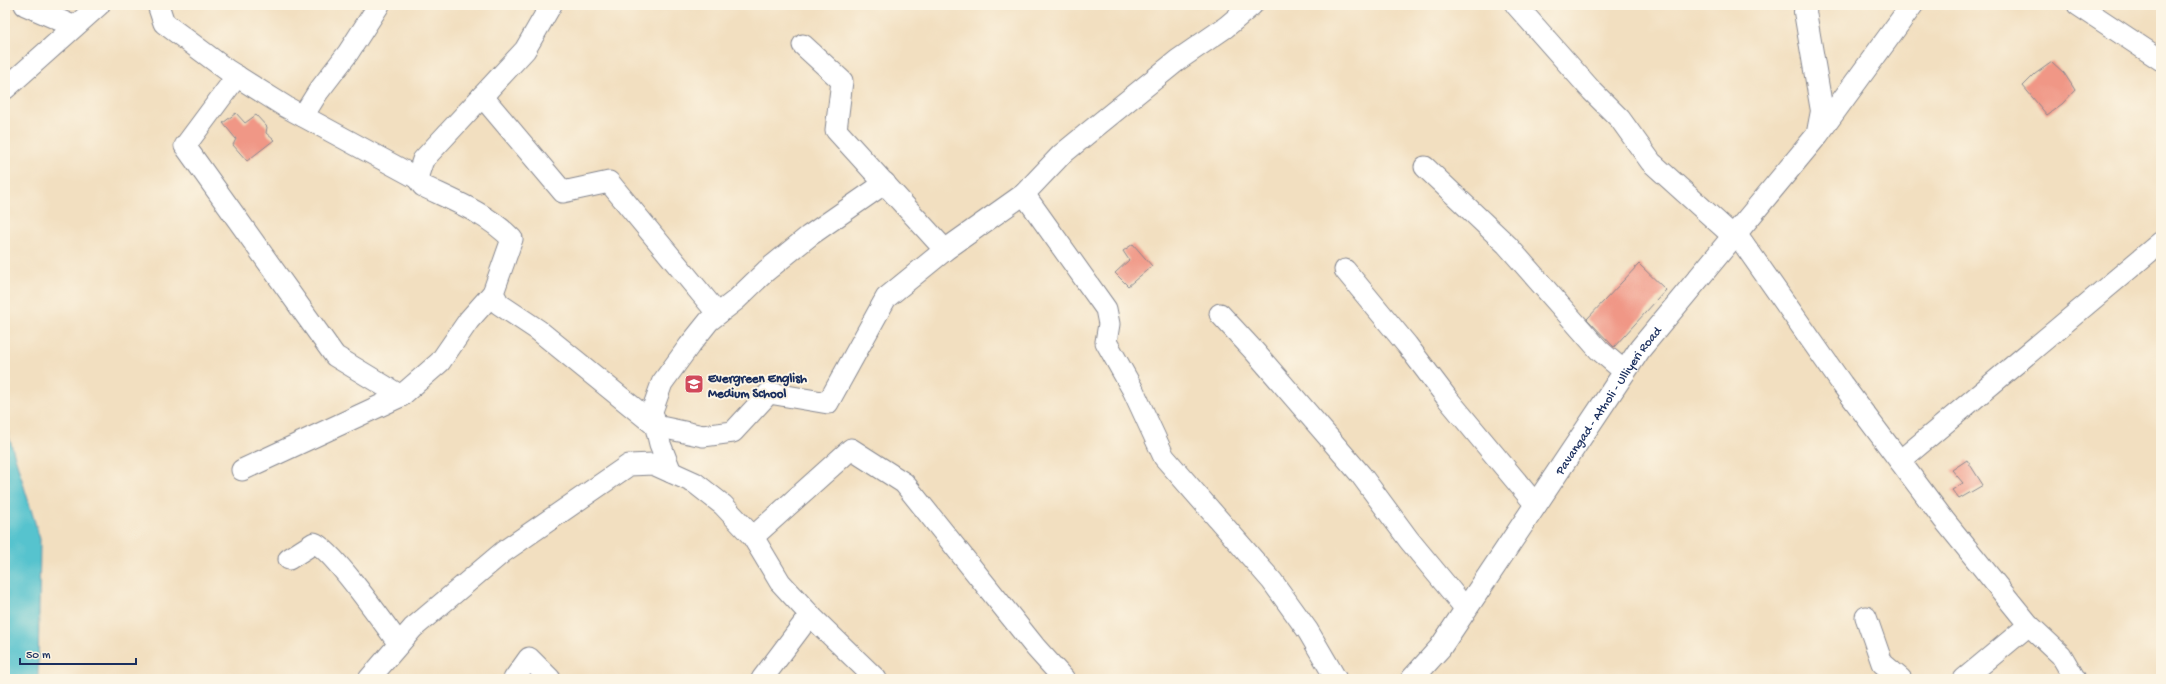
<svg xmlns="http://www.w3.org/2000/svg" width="2166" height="684" font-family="'Gochi Hand',sans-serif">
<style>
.water{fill:#56c3ce;stroke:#387996}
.building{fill:#f09786}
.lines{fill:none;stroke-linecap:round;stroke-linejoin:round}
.minor-casing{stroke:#86878f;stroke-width:23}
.major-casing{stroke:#86878f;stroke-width:24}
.minor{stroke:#fff;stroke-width:21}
.major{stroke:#fff;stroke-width:22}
.labels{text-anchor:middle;stroke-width:4;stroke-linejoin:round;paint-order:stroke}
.poi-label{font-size:13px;font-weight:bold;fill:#1b2f5e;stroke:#fcf5e5;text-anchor:start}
.street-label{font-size:13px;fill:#1b2f5e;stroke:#fcf5e5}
</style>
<rect width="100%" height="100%" fill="#fcf5e5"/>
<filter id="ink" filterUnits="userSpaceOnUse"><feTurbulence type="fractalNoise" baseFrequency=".025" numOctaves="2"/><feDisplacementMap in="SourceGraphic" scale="8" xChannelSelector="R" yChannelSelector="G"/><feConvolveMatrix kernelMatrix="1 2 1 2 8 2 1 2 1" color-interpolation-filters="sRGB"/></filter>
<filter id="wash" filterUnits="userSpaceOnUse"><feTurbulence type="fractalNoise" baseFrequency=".012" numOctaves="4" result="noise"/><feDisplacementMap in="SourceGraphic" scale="16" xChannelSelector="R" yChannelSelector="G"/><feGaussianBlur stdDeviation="0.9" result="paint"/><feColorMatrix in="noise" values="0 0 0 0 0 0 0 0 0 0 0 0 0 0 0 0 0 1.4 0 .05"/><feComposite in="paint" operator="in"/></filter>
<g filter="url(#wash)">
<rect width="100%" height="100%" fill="#f2dfc0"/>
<path class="water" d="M 5,424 L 40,539 L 38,679 L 5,679 Z"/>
<g id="blocks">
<g class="building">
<path d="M 2052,62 L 2064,73 L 2075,90 L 2062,104 L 2047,115 L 2023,86 L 2035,74 Z"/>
<path d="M 236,113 L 245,123 L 256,115 L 267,127 L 266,133 L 274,140 L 247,161 L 233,145 L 236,139 L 223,123 Z"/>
<path d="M 1133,244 L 1152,266 L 1128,286 L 1115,273 L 1129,260 L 1123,251 Z"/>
<path d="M 1639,264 L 1666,290 L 1614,347 L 1587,319 Z"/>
<path d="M 1967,460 L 1983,485 L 1959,499 L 1952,490 L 1963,483 L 1952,470 Z"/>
</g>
</g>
</g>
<g filter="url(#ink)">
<use href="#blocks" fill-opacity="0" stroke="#86878f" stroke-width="1"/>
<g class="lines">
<defs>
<g id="minor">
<path d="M 25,5 L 73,26"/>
<path d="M 158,5 L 164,23 L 227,70 L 286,107 L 417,178"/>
<path d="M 551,5 L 525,50 L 423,160 L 417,178 L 423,186 C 454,201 488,214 512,239 L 493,293 L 499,304 L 538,330 L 656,426 L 703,436 L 733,432 L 769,393 L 828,403 L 886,298 L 945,250 L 1024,194 L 1061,155 L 1099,124 L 1178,60 L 1226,27 L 1252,5"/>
<path d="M 1516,5 L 1592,91 L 1620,119 L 1651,162 L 1733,236"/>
<path d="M 2078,5 L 2161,60"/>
<path d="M 803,45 L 842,81 L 836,130 L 945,250"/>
<path d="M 237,76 L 185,146 L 335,356 L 401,396"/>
<path d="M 5,89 L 99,5"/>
<path d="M 482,96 L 563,192 L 609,182 L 718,314"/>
<path d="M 303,116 L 318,92 L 348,53 L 379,5"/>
<path d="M 1425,167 L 1507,245 L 1599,350 L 1625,372"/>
<path d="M 1024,194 L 1106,309 L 1109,324 L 1106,342 L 1133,390 L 1164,457 L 1272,581 L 1308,631 L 1336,679"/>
<path d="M 1736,233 L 1842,384 L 1944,520 L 2029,625 L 2061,655 L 2075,679"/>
<path d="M 1345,270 L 1407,345 L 1447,398 L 1536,505"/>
<path d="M 1220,314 L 1255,352 L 1361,475 L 1409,540 L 1466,609"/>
<path d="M 1900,461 L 2161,242"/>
<path d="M 242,470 L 401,396 L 440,362 L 469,320 L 493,293"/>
<path d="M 671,472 L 660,444 L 652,411 L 662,383 L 689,346 L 709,321 L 736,300 L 766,271 L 809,236 L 885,183"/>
<path d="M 753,537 L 851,449 L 904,483 L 1036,648 L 1064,679"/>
<path d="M 289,559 L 314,543 C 331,548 386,626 399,644"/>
<path d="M 1866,617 L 1882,663 L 1901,679"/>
<path d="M 369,679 L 413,628 L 503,552 L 629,465 L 653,464 L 695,483 L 723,505 L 753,537 L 780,582 L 814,619 L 876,679"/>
<path d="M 514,679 L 529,658 L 550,679"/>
<path d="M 762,679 L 810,615"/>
<path d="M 1964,679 L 2029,625"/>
</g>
<g id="major">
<path d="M 1806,5 L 1805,12 L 1822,111 L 1818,132"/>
<path id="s1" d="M 1412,679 L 1440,648 L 1640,349 L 1818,134 L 1912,5"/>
</g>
</defs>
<use href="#minor" class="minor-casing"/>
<use href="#major" class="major-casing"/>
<use href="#minor" class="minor"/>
<use href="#major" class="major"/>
</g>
</g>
<defs>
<symbol id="school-square" viewBox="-11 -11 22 22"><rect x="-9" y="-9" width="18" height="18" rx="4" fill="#d1495b" stroke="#fcf5e5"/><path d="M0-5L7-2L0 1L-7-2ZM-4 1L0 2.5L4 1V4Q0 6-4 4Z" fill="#fff"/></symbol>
</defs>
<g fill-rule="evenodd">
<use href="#school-square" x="683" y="373" width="22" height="22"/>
</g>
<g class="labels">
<g class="poi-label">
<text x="708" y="382">Evergreen English<tspan x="708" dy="15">Medium School</tspan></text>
</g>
<g class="street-label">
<text dy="5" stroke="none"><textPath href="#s1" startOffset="341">Pavangad - Atholi - Ulliyeri Road</textPath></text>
</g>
</g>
<rect width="2166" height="684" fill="none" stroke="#fcf5e5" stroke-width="20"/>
<path d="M20 658v6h116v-6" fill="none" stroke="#1b2f5e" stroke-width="2"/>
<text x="26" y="658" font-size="12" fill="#1b2f5e" stroke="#fcf5e5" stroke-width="3" paint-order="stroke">50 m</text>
</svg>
